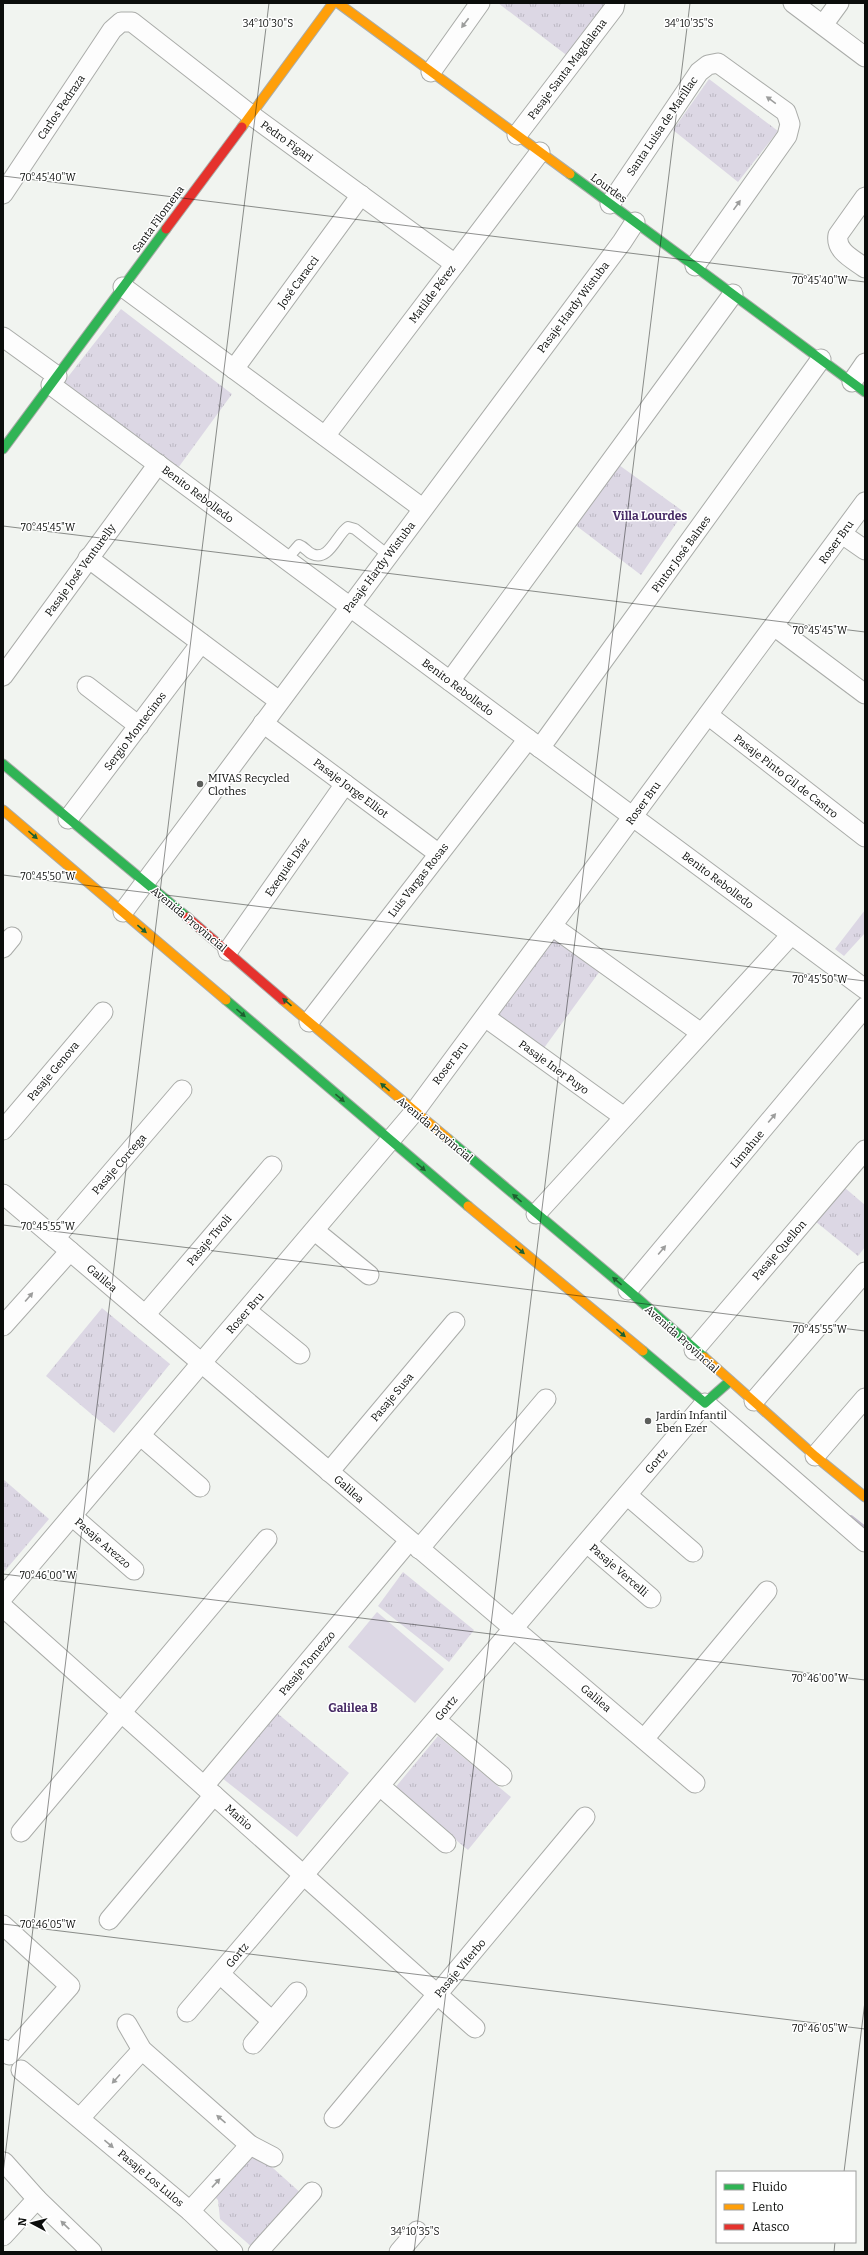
<svg xmlns="http://www.w3.org/2000/svg" width="868" height="2255" font-family="Bitter,serif">
<style>
.grass{fill:url(#grass-tufts)}
.garden{fill:#dcd7e4}
.lines{fill:none;stroke-linecap:round;stroke-linejoin:round}
.stream{stroke:#c1bacc;stroke-width:5.5}
.lane-casing{stroke:#aaaca9;stroke-width:12}
.street-casing{stroke:#aaaca9;stroke-width:21}
.fast-casing{stroke:#aaaca9;stroke-width:11}
.slow-casing{stroke:#aaaca9;stroke-width:11}
.jam-casing{stroke:#aaaca9;stroke-width:11}
.lane{stroke:#fdfdfd;stroke-width:10}
.street{stroke:#fdfdfd;stroke-width:19}
.fast{stroke:#30b455;stroke-width:9}
.slow{stroke:#ff9f0a;stroke-width:9}
.jam{stroke:#e5322d;stroke-width:9}
.oneway{fill:#9c9d9c}
.oneway2{fill:#1e6030}
.ticks{fill:none;stroke:#0b0d0b;stroke-width:1;stroke-opacity:0.45}
.poi-dot{fill:#5c5e5b;stroke:#fff;stroke-width:1.5}
.labels{text-anchor:middle;stroke-width:3;stroke-linejoin:round;paint-order:stroke}
.street-label{font-size:11px;fill:#0b0d0b;stroke:#fff}
.poi-label{font-size:11px;fill:#0b0d0b;stroke:#fff;text-anchor:start}
.neighbourhood-label{font-size:12px;font-weight:bold;fill:#472b65;stroke:#fff}
.ticks-label{font-size:10px;text-anchor:middle;fill:#0b0d0b;stroke:#fff;stroke-width:3;stroke-linejoin:round;paint-order:stroke}
</style>
<defs>
<pattern id="grass-tufts" width="24" height="20" patternUnits="userSpaceOnUse"><rect width="24" height="20" fill="#dcd7e4"/><path d="M3 7l-1-3M5 7V3M7 7l1-3M15 17l-1-3M17 17v-4M19 17l1-3" fill="none" stroke="#bbb7c2"/></pattern>
</defs>
<rect width="100%" height="100%" fill="#f1f4f0"/>
<g class="grass">
<path d="M 498,3 L 605,3 L 569,57 Z"/>
<path d="M 709,79 L 778,131 L 738,182 L 673,130 Z"/>
<path d="M 121,309 L 232,394 L 178,468 L 64,382 Z"/>
<path d="M 619,465 L 684,512 L 641,575 L 574,524 Z"/>
<path d="M 865,910 L 865,933 L 844,956 L 835,949 Z"/>
<path d="M 553,936 L 600,971 L 544,1048 L 496,1017 Z"/>
<path d="M 838,1182 L 865,1205 L 865,1247 L 858,1256 L 810,1217 Z"/>
<path d="M 102,1308 L 170,1364 L 114,1433 L 46,1376 Z"/>
<path d="M 3,1479 L 49,1519 L 3,1573 Z"/>
<path d="M 403,1572 L 474,1630 L 449,1662 L 378,1606 Z"/>
<path d="M 277,1713 L 349,1773 L 297,1837 L 222,1778 Z"/>
<path d="M 438,1736 L 511,1797 L 468,1850 L 394,1789 Z"/>
<path d="M 254,2151 L 303,2195 L 253,2248 L 220,2219 L 218,2200 L 212,2194 Z"/>
</g>
<path class="garden" d="M 377,1612 L 444,1669 L 415,1703 L 348,1647 Z"/>
<g class="lines">
<path class="stream" d="M 851,1518 L 865,1529"/>
<defs>
<path id="lane" d="M 286,560 L 299,545 C 305,547 307,552 312,554 C 329,562 337,534 348,527 L 355,529 L 388,555"/>
<g id="street">
<path d="M 793,3 L 865,57"/>
<path d="M 823,25 L 839,3"/>
<path d="M 431,72 L 480,3"/>
<path d="M 517,135 L 614,8 L 615,3"/>
<path d="M 3,194 L 112,30 L 121,22 L 132,22 L 251,115 L 455,264"/>
<path d="M 865,197 L 838,235 C 835,251 853,259 865,268"/>
<path d="M 610,204 L 699,72 L 708,65 L 718,63 L 786,112 L 790,124 L 787,136 L 695,266"/>
<path d="M 123,287 L 422,508"/>
<path d="M 3,337 L 57,376"/>
<path d="M 234,369 L 361,195"/>
<path d="M 852,382 L 865,363"/>
<path d="M 51,385 L 865,989"/>
<path d="M 325,436 L 540,152"/>
<path d="M 842,534 L 865,550"/>
<path d="M 88,558 L 279,701"/>
<path d="M 774,626 L 865,694"/>
<path d="M 3,676 L 158,464"/>
<path d="M 450,681 L 733,294"/>
<path d="M 87,686 L 139,726"/>
<path d="M 708,715 L 865,837"/>
<path d="M 263,723 L 439,854"/>
<path d="M 540,748 L 821,359"/>
<path d="M 68,819 L 201,643"/>
<path d="M 123,912 L 622,242 L 635,222"/>
<path d="M 552,926 L 701,1033"/>
<path d="M 3,948 L 12,937"/>
<path d="M 228,951 L 345,784"/>
<path d="M 485,1017 L 624,1117"/>
<path d="M 309,1022 L 528,739"/>
<path d="M 3,1130 L 103,1012"/>
<path d="M 3,1194 L 695,1783"/>
<path d="M 536,1214 L 791,935"/>
<path d="M 315,1231 L 369,1275"/>
<path d="M 55,1238 L 182,1090"/>
<path d="M 628,1290 L 865,1007"/>
<path d="M 247,1311 L 300,1354"/>
<path d="M 145,1315 L 272,1166"/>
<path d="M 3,1326 L 70,1251"/>
<path d="M 694,1350 L 865,1150"/>
<path d="M 754,1401 L 865,1272"/>
<path d="M 141,1436 L 200,1487"/>
<path d="M 815,1456 L 865,1398"/>
<path d="M 329,1472 L 455,1322"/>
<path d="M 627,1495 L 693,1552"/>
<path d="M 72,1516 L 134,1570"/>
<path d="M 587,1543 L 651,1598"/>
<path d="M 419,1549 L 546,1399"/>
<path d="M 3,1597 L 415,1111 L 865,502"/>
<path d="M 3,1607 L 475,2028"/>
<path d="M 436,1720 L 502,1776"/>
<path d="M 644,1739 L 767,1591"/>
<path d="M 204,1786 L 409,1541"/>
<path d="M 380,1786 L 446,1843"/>
<path d="M 21,1832 L 267,1539"/>
<path d="M 109,1920 L 214,1795"/>
<path d="M 3,1925 L 70,1986 L 9,2055 L 3,2049"/>
<path d="M 220,1974 L 272,2021"/>
<path d="M 187,2012 L 705,1403 L 865,1542"/>
<path d="M 127,2024 L 142,2050 L 250,2145 L 273,2157"/>
<path d="M 253,2044 L 297,1992"/>
<path d="M 21,2070 L 190,2211 L 233,2252"/>
<path d="M 80,2118 L 142,2050"/>
<path d="M 334,2118 L 585,1817"/>
<path d="M 4,2162 L 37,2199 L 92,2252"/>
<path d="M 190,2211 L 250,2145"/>
<path d="M 3,2236 L 37,2199"/>
<path d="M 258,2252 L 312,2192"/>
<path d="M 399,2252 L 417,2231"/>
</g>
<g id="fast">
<path d="M 570,174 L 865,392"/>
<path d="M 3,449 L 166,229"/>
<path d="M 3,764 L 187,917"/>
<path d="M 226,1000 L 468,1206"/>
<path d="M 448,1139 L 628,1290 L 704,1357"/>
<path d="M 643,1351 L 705,1403 L 730,1381"/>
</g>
<g id="slow">
<path d="M 338,3 L 570,174"/>
<path d="M 242,127 L 333,3"/>
<path d="M 3,810 L 226,1000"/>
<path d="M 283,1000 L 448,1139"/>
<path d="M 468,1206 L 643,1351"/>
<path d="M 704,1357 L 815,1456 L 865,1497"/>
</g>
<g id="jam">
<path d="M 166,229 L 242,127"/>
<path d="M 187,917 L 283,1000"/>
</g>
</defs>
<use href="#lane" class="lane-casing"/>
<use href="#street" class="street-casing"/>
<use href="#fast" class="fast-casing"/>
<use href="#slow" class="slow-casing"/>
<use href="#jam" class="jam-casing"/>
<use href="#lane" class="lane"/>
<use href="#street" class="street"/>
<use href="#fast" class="fast"/>
<use href="#slow" class="slow"/>
<use href="#jam" class="jam"/>
</g>
<defs><path id="oneway-solid" d="M-6-.8H1V-3.2L6.5 0L1 3.2V.8H-6Z"/></defs>
<g class="oneway">
<use href="#oneway-solid" transform="translate(465 23) rotate(127)"/>
<use href="#oneway-solid" transform="translate(771 100) rotate(-144)"/>
<use href="#oneway-solid" transform="translate(737 205) rotate(-54)"/>
<use href="#oneway-solid" transform="translate(772 1118) rotate(-50)"/>
<use href="#oneway-solid" transform="translate(662 1250) rotate(-50)"/>
<use href="#oneway-solid" transform="translate(29 1297) rotate(-49)"/>
<use href="#oneway-solid" transform="translate(116 2079) rotate(132)"/>
<use href="#oneway-solid" transform="translate(221 2119) rotate(-139)"/>
<use href="#oneway-solid" transform="translate(109 2144) rotate(40)"/>
<use href="#oneway-solid" transform="translate(216 2183) rotate(-47)"/>
<use href="#oneway-solid" transform="translate(65 2225) rotate(-136)"/>
</g>
<g class="oneway2">
<use href="#oneway-solid" transform="translate(33 835) rotate(41)"/>
<use href="#oneway-solid" transform="translate(142 929) rotate(40)"/>
<use href="#oneway-solid" transform="translate(287 1002) rotate(-139)"/>
<use href="#oneway-solid" transform="translate(241 1013) rotate(40)"/>
<use href="#oneway-solid" transform="translate(385 1087) rotate(-140)"/>
<use href="#oneway-solid" transform="translate(340 1098) rotate(40)"/>
<use href="#oneway-solid" transform="translate(421 1167) rotate(40)"/>
<use href="#oneway-solid" transform="translate(517 1198) rotate(-140)"/>
<use href="#oneway-solid" transform="translate(520 1250) rotate(40)"/>
<use href="#oneway-solid" transform="translate(617 1281) rotate(-140)"/>
<use href="#oneway-solid" transform="translate(621 1333) rotate(40)"/>
</g>
<path class="ticks" d="M 3,176 L 865,282M 3,526 L 865,632M 3,875 L 865,981M 3,1225 L 865,1331M 3,1574 L 865,1680M 3,1924 L 865,2029M 844,2172 L 865,2001M 3,2173 L 269,3M 414,2252 L 690,3M 834,2252 L 835,2242"/>
<g class="poi-dot">
<circle cx="200" cy="784" r="4"/>
<circle cx="648" cy="1421" r="4"/>
</g>
<g class="labels">
<g class="street-label">
<text transform="translate(567 69) rotate(-53)" y="4">Pasaje Santa Magdalena</text>
<text transform="translate(61 107) rotate(-56)" y="4">Carlos Pedraza</text>
<text transform="translate(662 126) rotate(-56)" y="4">Santa Luisa de Marillac</text>
<text transform="translate(287 141) rotate(36)" y="4">Pedro Figari</text>
<text transform="translate(609 188) rotate(36)" y="4">Lourdes</text>
<text transform="translate(158 219) rotate(-54)" y="4">Santa Filomena</text>
<text transform="translate(298 282) rotate(-54)" y="4">José Caracci</text>
<text transform="translate(432 294) rotate(-53)" y="4">Matilde Pérez</text>
<text transform="translate(573 307) rotate(-53)" y="4">Pasaje Hardy Wistuba</text>
<text transform="translate(198 494) rotate(37)" y="4">Benito Rebolledo</text>
<text transform="translate(836 542) rotate(-54)" y="4">Roser Bru</text>
<text transform="translate(681 554) rotate(-54)" y="4">Pintor José Balnes</text>
<text transform="translate(379 567) rotate(-53)" y="4">Pasaje Hardy Wistuba</text>
<text transform="translate(80 570) rotate(-54)" y="4">Pasaje José Venturelly</text>
<text transform="translate(458 687) rotate(37)" y="4">Benito Rebolledo</text>
<text transform="translate(135 731) rotate(-53)" y="4">Sergio Montecinos</text>
<text transform="translate(786 776) rotate(38)" y="4">Pasaje Pinto Gil de Castro</text>
<text transform="translate(351 788) rotate(37)" y="4">Pasaje Jorge Elliot</text>
<text transform="translate(643 803) rotate(-54)" y="4">Roser Bru</text>
<text transform="translate(287 867) rotate(-55)" y="4">Exequiel Díaz</text>
<text transform="translate(418 880) rotate(-52)" y="4">Luis Vargas Rosas</text>
<text transform="translate(718 880) rotate(37)" y="4">Benito Rebolledo</text>
<text transform="translate(189 919) rotate(40)" y="4">Avenida Provincial</text>
<text transform="translate(450 1063) rotate(-53)" y="4">Roser Bru</text>
<text transform="translate(554 1067) rotate(36)" y="4">Pasaje Iner Puyo</text>
<text transform="translate(53 1071) rotate(-50)" y="4">Pasaje Genova</text>
<text transform="translate(435 1129) rotate(40)" y="4">Avenida Provincial</text>
<text transform="translate(747 1149) rotate(-50)" y="4">Limahue</text>
<text transform="translate(119 1164) rotate(-49)" y="4">Pasaje Corcega</text>
<text transform="translate(209 1240) rotate(-50)" y="4">Pasaje Tivoli</text>
<text transform="translate(779 1250) rotate(-49)" y="4">Pasaje Quellon</text>
<text transform="translate(102 1278) rotate(40)" y="4">Galilea</text>
<text transform="translate(245 1313) rotate(-49)" y="4">Roser Bru</text>
<text transform="translate(682 1339) rotate(42)" y="4">Avenida Provincial</text>
<text transform="translate(392 1397) rotate(-50)" y="4">Pasaje Susa</text>
<text transform="translate(656 1461) rotate(-50)" y="4">Gortz</text>
<text transform="translate(349 1489) rotate(41)" y="4">Galilea</text>
<text transform="translate(103 1543) rotate(41)" y="4">Pasaje Arezzo</text>
<text transform="translate(619 1570) rotate(41)" y="4">Pasaje Vercelli</text>
<text transform="translate(307 1663) rotate(-50)" y="4">Pasaje Tomezzo</text>
<text transform="translate(596 1698) rotate(40)" y="4">Galilea</text>
<text transform="translate(446 1708) rotate(-50)" y="4">Gortz</text>
<text transform="translate(239 1817) rotate(42)" y="4">Mañio</text>
<text transform="translate(237 1955) rotate(-50)" y="4">Gortz</text>
<text transform="translate(460 1968) rotate(-50)" y="4">Pasaje Viterbo</text>
<text transform="translate(151 2178) rotate(40)" y="4">Pasaje Los Lulos</text>
</g>
<g class="poi-label">
<text x="208" y="782">MIVAS Recycled<tspan x="208" dy="13">Clothes</tspan></text>
<text x="656" y="1419">Jardín Infantil<tspan x="656" dy="13">Eben Ezer</tspan></text>
</g>
<g class="neighbourhood-label">
<text x="650" y="520">Villa Lourdes</text>
<text x="353" y="1712">Galilea B</text>
</g>
</g>
<g class="ticks-label">
<text x="268" y="27">34°10'30"S</text>
<text x="689" y="27">34°10'35"S</text>
<text x="48" y="181">70°45'40"W</text>
<text x="820" y="284">70°45'40"W</text>
<text x="48" y="531">70°45'45"W</text>
<text x="820" y="634">70°45'45"W</text>
<text x="48" y="880">70°45'50"W</text>
<text x="820" y="983">70°45'50"W</text>
<text x="48" y="1230">70°45'55"W</text>
<text x="820" y="1333">70°45'55"W</text>
<text x="48" y="1579">70°46'00"W</text>
<text x="820" y="1682">70°46'00"W</text>
<text x="48" y="1928">70°46'05"W</text>
<text x="820" y="2032">70°46'05"W</text>
<text x="415" y="2235">34°10'35"S</text>
</g>
<rect width="868" height="2255" fill="none" stroke="#0b0d0b" stroke-width="8"/>
<rect x="716" y="2171" width="140" height="72" fill="#ffffff" stroke="#9d9e9d"/>
<rect x="724" y="2184" width="20" height="6" fill="#30b455" stroke="#9d9e9d"/>
<text x="752" y="2191" font-size="12" fill="#0b0d0b">Fluido</text>
<rect x="724" y="2204" width="20" height="6" fill="#ff9f0a" stroke="#9d9e9d"/>
<text x="752" y="2211" font-size="12" fill="#0b0d0b">Lento</text>
<rect x="724" y="2224" width="20" height="6" fill="#e5322d" stroke="#9d9e9d"/>
<text x="752" y="2231" font-size="12" fill="#0b0d0b">Atasco</text>
<g transform="translate(32 2223) rotate(277)" stroke="#ffffff" stroke-width="3" paint-order="stroke">
<path d="M0-3L7 15L0 10L-7 15Z" fill="#0b0d0b"/>
<text y="-6" font-size="11" font-weight="bold" text-anchor="middle" fill="#0b0d0b">N</text>
</g>
</svg>
